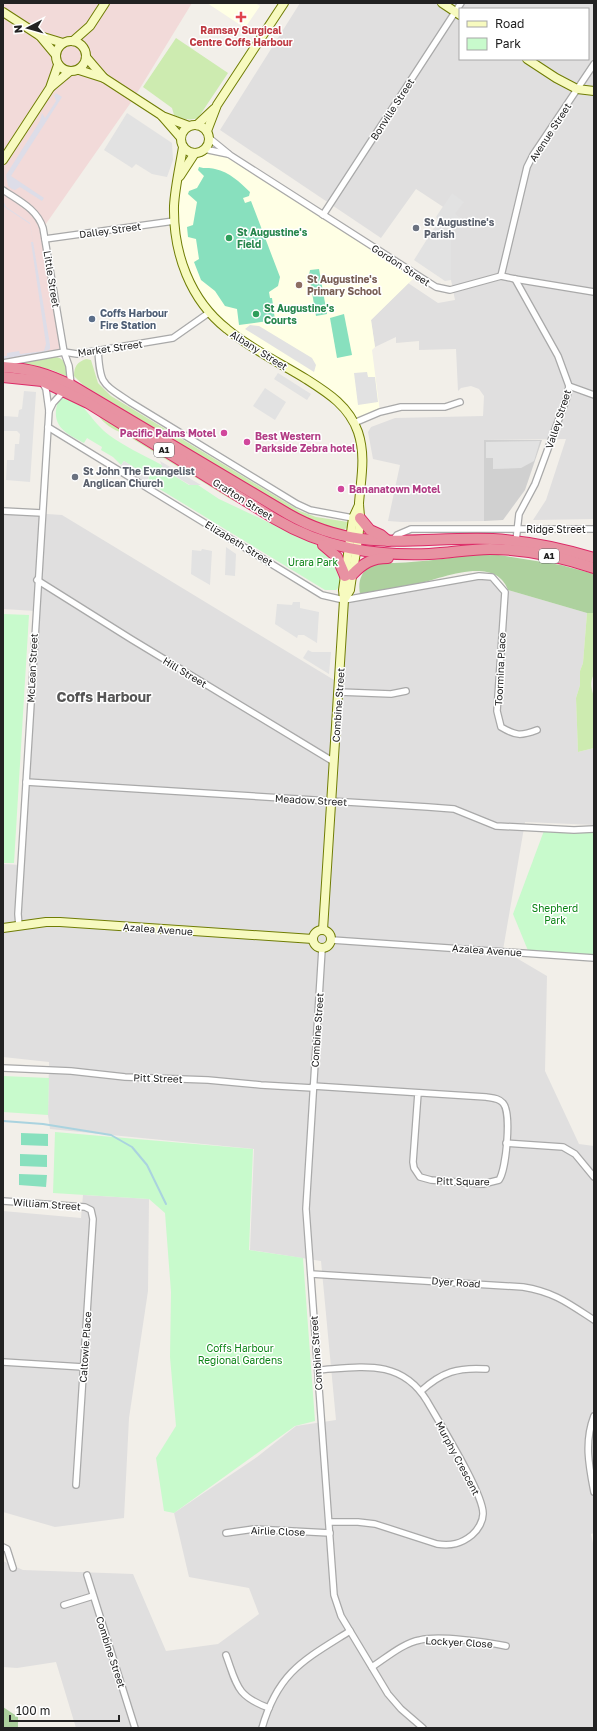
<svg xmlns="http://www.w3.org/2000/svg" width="597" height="1731" font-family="'Golos Text',sans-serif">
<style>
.residential{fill:#e0dfdf;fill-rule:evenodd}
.commercial{fill:#f2dad9}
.education{fill:#ffffe5}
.religious{fill:#d0d0d0}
.grass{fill:#cdebb0}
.forest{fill:#add19e}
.park{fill:#c8facc}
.pitch{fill:#88e0be}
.parking{fill:#e2e2e2}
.plaza{fill:#dddde8}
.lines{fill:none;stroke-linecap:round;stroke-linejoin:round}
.stream{stroke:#aad3df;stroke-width:2}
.street-casing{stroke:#a9a9a9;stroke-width:8}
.secondary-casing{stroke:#707d05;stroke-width:10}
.highway-casing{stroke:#dc2a67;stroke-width:12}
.street{stroke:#fff;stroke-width:5.5}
.secondary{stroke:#f7fabf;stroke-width:8}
.highway{stroke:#e892a2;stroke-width:10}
.health-dot{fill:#e0444e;stroke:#fff;stroke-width:1.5}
.worship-dot{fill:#6b7280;stroke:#fff;stroke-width:1.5}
.leisure-dot{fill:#2e9e5b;stroke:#fff;stroke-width:1.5}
.education-dot{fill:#8d6e63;stroke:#fff;stroke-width:1.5}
.service-dot{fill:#5c6f8a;stroke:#fff;stroke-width:1.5}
.hotel-dot{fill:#d1479c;stroke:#fff;stroke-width:1.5}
.labels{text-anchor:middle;stroke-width:3;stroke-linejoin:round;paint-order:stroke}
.shield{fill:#fff;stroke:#646464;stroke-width:1}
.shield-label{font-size:9px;font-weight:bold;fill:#222}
.health-label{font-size:10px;font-weight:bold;fill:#be3a42;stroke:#fff}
.street-label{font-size:10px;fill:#222;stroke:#fff}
.worship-label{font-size:10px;font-weight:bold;fill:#5b616d;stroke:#fff;text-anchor:start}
.leisure-label{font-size:10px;font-weight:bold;fill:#27864d;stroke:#fff;text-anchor:start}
.education-label{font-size:10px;font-weight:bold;fill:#785e54;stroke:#fff;text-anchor:start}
.service-label{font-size:10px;font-weight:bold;fill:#4e5e75;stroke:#fff;text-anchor:start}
.hotel-label{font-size:10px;font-weight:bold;fill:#b23c85;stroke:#fff;text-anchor:start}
.park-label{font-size:10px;fill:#0c8416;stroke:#fff}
.district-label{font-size:14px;font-weight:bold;fill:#555;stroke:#fff}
</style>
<rect width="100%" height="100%" fill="#f2efe9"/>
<g class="residential">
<path d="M 300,3 L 594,3 L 594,519 L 533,520 L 546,500 L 566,439 L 484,440 L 484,521 L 402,522 L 388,521 L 400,465 L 373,459 L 368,432 L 371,427 L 395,418 L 483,416 L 484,396 L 479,389 L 471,386 L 461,388 L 458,391 L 456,349 L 419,350 L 419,341 L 396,343 L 396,337 L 375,347 L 371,320 L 408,283 L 438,303 L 455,300 L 451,280 L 451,231 L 460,218 L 416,189 L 381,238 L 220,130 ZM 460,9 L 588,9 L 588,59 L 460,59 Z"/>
<path d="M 3,511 L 62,515 L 339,683 L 344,600 L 479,576 L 492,577 L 505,592 L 508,590 L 587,613 L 583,663 L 580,671 L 580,685 L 576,698 L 578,752 L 594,748 L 594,825 L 525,822 L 503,950 L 547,976 L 545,1071 L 579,1144 L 594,1146 L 594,1533 L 591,1534 L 594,1548 L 594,1728 L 76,1728 L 56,1662 L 17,1668 L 3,1667 L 3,1561 L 23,1570 L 133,1574 L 166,1651 L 218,1644 L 259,1614 L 249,1588 L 189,1577 L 174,1513 L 257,1457 L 296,1426 L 336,1420 L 321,1261 L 250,1250 L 254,1149 L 50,1129 L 48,1115 L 49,1062 L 3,1057 L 3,864 L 21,865 L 35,611 L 3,609 Z"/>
<path d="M 83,1195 L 149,1199 L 148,1291 L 129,1418 L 124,1518 L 55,1527 L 3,1512 L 3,1211 L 81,1218 Z"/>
</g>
<path class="commercial" d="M 3,3 L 192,3 L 134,98 L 43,228 L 64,352 L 3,363 Z"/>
<g class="education">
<path d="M 207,3 L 255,3 L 260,6 L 245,28 Z"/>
<path d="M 204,149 L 230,155 L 417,275 L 371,320 L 375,347 L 372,350 L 380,412 L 354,423 L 348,412 L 210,312 L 179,254 L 176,191 L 188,164 Z"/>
</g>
<path class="religious" d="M 484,440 L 542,440 L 525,490 L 503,520 L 484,521 Z"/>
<g class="grass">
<path d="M 176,38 L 228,73 L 198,118 C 189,121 182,119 174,115 L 172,108 L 143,87 Z"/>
<path d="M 55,357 C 66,358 66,367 68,377 L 52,370 L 25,364 L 26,362 Z"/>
<path d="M 86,359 L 91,360 L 98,383 L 111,396 L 300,511 L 316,517 L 348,522 L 349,524 C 348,526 347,528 345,529 C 336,534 304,517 294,513 L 83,385 L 74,376 C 74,367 77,362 86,359 Z"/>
<path d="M 98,415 L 248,507 L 232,500 L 123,433 C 113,430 104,424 98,415 Z"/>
<path d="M 587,613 L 594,613 L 594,674 C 589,684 592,688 594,698 C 596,708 594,735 594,748 L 578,752 L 576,698 L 580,685 L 580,671 L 583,663 Z"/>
</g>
<g class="forest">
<path d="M 486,553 L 561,565 L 594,574 L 594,613 L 587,613 L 508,590 C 495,554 440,579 414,585 C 397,589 377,594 360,594 C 358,583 360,573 370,566 C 375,563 387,563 394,563 C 425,562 455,557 486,553 Z"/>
<path d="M 3,1707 L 18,1717 L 18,1728 L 3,1728 Z"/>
</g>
<g class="park">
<path d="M 64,398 C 82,399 89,417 101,428 C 113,441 145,456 162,465 L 163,469 L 189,485 L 198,485 L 219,499 L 323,548 C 337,561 340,566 341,585 L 336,590 L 325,590 L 148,482 L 149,477 L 124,461 L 121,465 L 113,457 L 101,450 L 102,447 L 87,438 L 84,443 C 70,435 54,429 56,410 C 57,404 58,400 64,398 Z"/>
<path d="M 3,614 L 29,615 L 14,863 L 3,863 Z"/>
<path d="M 545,828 L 594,829 L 594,958 L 529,953 L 513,914 Z"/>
<path d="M 3,1076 L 49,1078 L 48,1115 L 3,1112 Z"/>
<path d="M 55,1132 L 253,1149 L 249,1250 L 303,1258 L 315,1421 L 295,1426 L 174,1513 L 164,1511 L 156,1458 L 176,1426 L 170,1357 L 171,1292 L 165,1213 L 149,1199 L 53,1193 Z"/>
</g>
<g class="pitch">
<path d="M 199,167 C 205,169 209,167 215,169 C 230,172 239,182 250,192 L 249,196 L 243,198 L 245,203 L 251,201 L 280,277 L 278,286 L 269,292 L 270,298 L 272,298 L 275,320 L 239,325 L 237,309 L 225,306 L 215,291 L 201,280 L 194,262 L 199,259 L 196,239 L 188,237 L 187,227 L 193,225 L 197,202 L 188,194 L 189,191 L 197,188 L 204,176 L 198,170 Z"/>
<path d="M 319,269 L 327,314 L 316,316 L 309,275 L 310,270 Z"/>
<path d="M 344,314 L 352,355 L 337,358 L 330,318 Z"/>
<path d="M 21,1133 L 48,1134 L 48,1146 L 21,1145 Z"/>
<path d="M 20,1154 L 47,1155 L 47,1167 L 20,1166 Z"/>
<path d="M 19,1174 L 47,1175 L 46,1187 L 19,1185 Z"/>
</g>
<g class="parking">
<path d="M 127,113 L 172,143 L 173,160 L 167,177 L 152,174 L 136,164 L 132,168 L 104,150 Z"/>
<path d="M 452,193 L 464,202 L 455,214 L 460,218 L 451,231 L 451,280 L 445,281 L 414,260 L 439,220 L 436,217 Z"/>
<path d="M 250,325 L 259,326 L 312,358 L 316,365 L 314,372 L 245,329 Z"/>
<path d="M 367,372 L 368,377 L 375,377 L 378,402 L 358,405 L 354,373 Z"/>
<path d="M 278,373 L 311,394 L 307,400 L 274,379 Z"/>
<path d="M 265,388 L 286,402 L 275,420 L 253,406 Z"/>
<path d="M 24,391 L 36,392 L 30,482 L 6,480 L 7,460 L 14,460 L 15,444 L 19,444 L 20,434 L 17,431 L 3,431 L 3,416 L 18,417 L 19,410 L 22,409 Z"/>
<path d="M 540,441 L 534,461 L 521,468 L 493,469 L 493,458 L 486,458 L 486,442 Z"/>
<path d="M 124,461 L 149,477 L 144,486 L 118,470 Z"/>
<path d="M 160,461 L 201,485 L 190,485 L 163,469 Z"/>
<path d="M 226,547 L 236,554 L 235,576 L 225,575 Z"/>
<path d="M 202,549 L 212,551 L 210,585 L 191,574 L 192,550 L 201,551 Z"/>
<path d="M 293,602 L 300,602 L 300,608 L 319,612 L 317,643 L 304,635 L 298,635 L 297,638 L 275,624 L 277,604 L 292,605 Z"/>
<path d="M 308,650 L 312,652 L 331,652 L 329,674 L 303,658 Z"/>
</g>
<g class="plaza">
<path d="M 56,93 L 62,97 L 11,176 L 44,198 L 42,201 L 20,187 L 15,190 L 12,189 L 8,186 L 6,175 L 40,121 L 42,113 L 45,118 L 56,101 L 54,95 Z"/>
<path d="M 3,200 L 6,207 L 30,223 L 50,345 L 50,349 L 45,352 L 3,359 L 3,356 L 7,356 L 7,353 L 19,351 L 20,354 L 44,351 L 46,344 L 31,242 L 33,242 L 30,224 L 3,206 Z"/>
</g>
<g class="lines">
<path class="stream" d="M 3,1121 L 43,1124 L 111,1135 L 132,1147 L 147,1165 L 166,1204"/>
<defs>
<g id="street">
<path d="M 208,137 L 230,155 L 436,287 L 450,290 L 501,276 L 515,279 L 594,292"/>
<path d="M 204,149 L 228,154"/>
<path d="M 3,190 C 19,201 37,209 43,228 L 64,352 L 69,366 L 71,385"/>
<path d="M 323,215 L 461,3"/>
<path d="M 45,239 L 174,221"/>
<path d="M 501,276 L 527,167 L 533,155 L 594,64"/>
<path d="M 515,279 L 558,356 L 569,386 L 567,397 L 535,484 L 519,514 L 516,541"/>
<path d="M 98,350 C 100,385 102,383 130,402 L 297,504 L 310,510 L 353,518"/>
<path d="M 3,363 L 64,352 L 77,354 L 173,338 L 210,312"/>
<path d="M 569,386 L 594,395"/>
<path d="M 49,411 L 53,403 L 64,391"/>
<path d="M 354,423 L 380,412 L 401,407 L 445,407 L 460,402"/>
<path d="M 48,427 L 322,595 L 344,600 L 479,576 L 492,577 L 505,592 L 497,711 L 501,727 C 516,736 521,736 537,730"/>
<path d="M 3,511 L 42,513"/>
<path d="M 392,541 L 397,535 L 411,529 L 594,529"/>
<path d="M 37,580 L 131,639 L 334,762"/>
<path d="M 339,692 L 391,694 L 406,691"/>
<path d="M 26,782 L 428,807 L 454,809 L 496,826 L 574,830 L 594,829"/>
<path d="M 19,926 L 18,914 L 49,411 L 46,389 L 42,382"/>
<path d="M 332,940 L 594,958"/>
<path d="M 322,949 L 306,1209 L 334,1595 L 341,1616 L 388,1694 L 401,1709 L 423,1728"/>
<path d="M 3,1068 L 71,1071 L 125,1077 L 208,1080 L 261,1085 L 313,1088"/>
<path d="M 313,1086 L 486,1097 C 492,1098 499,1098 503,1103 C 512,1113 506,1170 499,1180 L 483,1184 L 431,1180 L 420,1177 L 414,1168 L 413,1162 L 418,1093"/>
<path d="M 506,1143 L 563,1147 L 575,1154 L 594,1177"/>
<path d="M 3,1201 L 85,1207 L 91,1210 L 93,1219 L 76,1485"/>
<path d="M 311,1274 L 523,1287 C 554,1292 568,1303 594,1320"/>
<path d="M 3,1362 L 83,1367"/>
<path d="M 318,1370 C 361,1367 401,1358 427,1401 C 439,1422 484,1494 483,1514 C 483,1521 478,1530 472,1535 C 461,1544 451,1546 437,1544 L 375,1524 L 358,1522 L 329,1522"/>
<path d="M 421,1391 C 442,1372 458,1367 486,1369"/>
<path d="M 594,1416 C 584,1442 589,1466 594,1492"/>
<path d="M 226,1533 L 254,1529 L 330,1533"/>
<path d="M 3,1547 L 7,1549 L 13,1568"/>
<path d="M 87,1575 L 135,1728"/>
<path d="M 64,1605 L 93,1596"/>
<path d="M 226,1655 C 237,1685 236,1696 269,1708"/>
<path d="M 372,1667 C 386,1658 403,1643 420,1640 C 438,1635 487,1642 506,1646"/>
<path d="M 262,1728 C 278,1672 304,1660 350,1631"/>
</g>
<g id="secondary">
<path d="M 442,3 L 460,15"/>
<path d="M 3,12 L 40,36 L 55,54"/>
<path d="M 40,36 L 63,43"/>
<circle cx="71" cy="56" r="15"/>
<path d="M 73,41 L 90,26 L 105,3"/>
<path d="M 86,57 L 104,78"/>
<path d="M 527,59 L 556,78 L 577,89 L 594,91"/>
<path d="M 79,70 L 104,78 L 161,115 L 181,138"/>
<path d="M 51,87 L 69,72"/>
<path d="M 162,116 L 189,126"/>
<path d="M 197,125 L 214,109"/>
<circle cx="195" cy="139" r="14"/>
<path d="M 207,131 L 217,105 L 284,3"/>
<path d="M 183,147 C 180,166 175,187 174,206 C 173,253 190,300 227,329 C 251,349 280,363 306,379 C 328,393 349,406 358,432 C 366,456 361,478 359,503 C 359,508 360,513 360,518 C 359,542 353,566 350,590 L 344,600"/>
<path d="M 3,160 L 50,88 L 58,65"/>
<path d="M 180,176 L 195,153"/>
<path d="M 3,928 L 46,922 L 60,922 L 313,939"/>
<circle cx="322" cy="939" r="9"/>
<path d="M 323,930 L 344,600 L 343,590 L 353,518 L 359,505"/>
</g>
<g id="highway">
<path d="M 3,367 C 32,369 45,373 71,385 L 288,514 C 359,555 417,536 493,539 C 527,541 561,548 594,558"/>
<path d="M 3,377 L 42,381 L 88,403 L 275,519 C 324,548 373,556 429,554 C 450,553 470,549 490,549 C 525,549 561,557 594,568"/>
<path d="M 360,518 L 370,530 L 381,535 L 388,541"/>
<path d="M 323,545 L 337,557 L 345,576"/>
<path d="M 352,575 C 363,563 372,558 388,558"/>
</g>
</defs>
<use href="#street" class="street-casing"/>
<use href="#secondary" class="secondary-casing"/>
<use href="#highway" class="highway-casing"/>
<use href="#street" class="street"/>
<use href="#secondary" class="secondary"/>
<use href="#highway" class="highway"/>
</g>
<path class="health-dot" d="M239 11h4v4h4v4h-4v4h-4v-4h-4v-4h4z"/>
<g class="worship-dot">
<circle cx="416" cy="228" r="4"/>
<circle cx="75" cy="477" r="4"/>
</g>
<g class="leisure-dot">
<circle cx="229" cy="238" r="4"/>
<circle cx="256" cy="314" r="4"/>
</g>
<circle class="education-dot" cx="299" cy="285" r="4"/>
<circle class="service-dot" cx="92" cy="319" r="4"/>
<g class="hotel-dot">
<circle cx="224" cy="433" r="4"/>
<circle cx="247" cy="442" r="4"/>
<circle cx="341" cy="489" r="4"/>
</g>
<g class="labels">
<g class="shield">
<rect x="154" y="443" width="20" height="14" rx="3"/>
<rect x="539" y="549" width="20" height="14" rx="3"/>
</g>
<g class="shield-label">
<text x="164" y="453">A1</text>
<text x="549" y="559">A1</text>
</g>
<g class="health-label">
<text x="241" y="34">Ramsay Surgical<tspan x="241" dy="12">Centre Coffs Harbour</tspan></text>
</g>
<g class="street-label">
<text transform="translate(392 109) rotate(-57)" y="4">Bonville Street</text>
<text transform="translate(550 132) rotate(-57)" y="4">Avenue Street</text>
<text transform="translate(110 230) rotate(-8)" y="4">Dalley Street</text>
<text transform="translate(401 265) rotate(33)" y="4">Gordon Street</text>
<text transform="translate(52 279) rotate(81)" y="4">Little Street</text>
<text transform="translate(110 348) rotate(-8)" y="4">Market Street</text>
<text transform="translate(259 350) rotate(32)" y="4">Albany Street</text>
<text transform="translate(558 419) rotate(-72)" y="4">Valley Street</text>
<text transform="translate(243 499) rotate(32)" y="4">Grafton Street</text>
<text x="556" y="533">Ridge Street</text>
<text transform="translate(239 543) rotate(31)" y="4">Elizabeth Street</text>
<text transform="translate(32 668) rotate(-87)" y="4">McLean Street</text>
<text transform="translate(500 669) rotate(-87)" y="4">Toormina Place</text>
<text transform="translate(185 672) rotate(31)" y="4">Hill Street</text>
<text transform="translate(338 705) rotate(-86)" y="4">Combine Street</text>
<text transform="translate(311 800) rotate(3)" y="4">Meadow Street</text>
<text transform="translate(158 929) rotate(4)" y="4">Azalea Avenue</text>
<text transform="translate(487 950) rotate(4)" y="4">Azalea Avenue</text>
<text transform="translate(317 1030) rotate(-86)" y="4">Combine Street</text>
<text transform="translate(158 1078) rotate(2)" y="4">Pitt Street</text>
<text transform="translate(463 1181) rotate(1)" y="4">Pitt Square</text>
<text transform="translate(47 1204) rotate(4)" y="4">William Street</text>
<text transform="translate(456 1282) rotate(4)" y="4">Dyer Road</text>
<text transform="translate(85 1347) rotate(-86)" y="4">Caltowie Place</text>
<text transform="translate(316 1353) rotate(-94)" y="4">Combine Street</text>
<text transform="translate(458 1458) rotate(62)" y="4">Murphy Crescent</text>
<text transform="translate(278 1531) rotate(2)" y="4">Airlie Close</text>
<text transform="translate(459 1642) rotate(3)" y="4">Lockyer Close</text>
<text transform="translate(111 1652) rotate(72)" y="4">Combine Street</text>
</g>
<g class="worship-label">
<text x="424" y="226">St Augustine's<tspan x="424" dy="12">Parish</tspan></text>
<text x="83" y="475">St John The Evangelist<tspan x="83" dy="12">Anglican Church</tspan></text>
</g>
<g class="leisure-label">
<text x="237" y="236">St Augustine's<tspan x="237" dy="12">Field</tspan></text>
<text x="264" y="312">St Augustine's<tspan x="264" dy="12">Courts</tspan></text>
</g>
<g class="education-label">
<text x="307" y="283">St Augustine's<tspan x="307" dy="12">Primary School</tspan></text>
</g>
<g class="service-label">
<text x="100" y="317">Coffs Harbour<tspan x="100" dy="12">Fire Station</tspan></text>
</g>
<g class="hotel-label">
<text x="216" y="437" text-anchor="end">Pacific Palms Motel</text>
<text x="255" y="440">Best Western<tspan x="255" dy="12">Parkside Zebra hotel</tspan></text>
<text x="349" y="493">Bananatown Motel</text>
</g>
<g class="park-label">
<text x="313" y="566">Urara Park</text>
<text x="555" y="912">Shepherd<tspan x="555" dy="12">Park</tspan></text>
<text x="240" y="1352">Coffs Harbour<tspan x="240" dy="12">Regional Gardens</tspan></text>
</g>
<g class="district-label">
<text x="104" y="702">Coffs Harbour</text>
</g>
</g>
<rect width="597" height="1731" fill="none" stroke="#222222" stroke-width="8"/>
<rect x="459" y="8" width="130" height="52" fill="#ffffff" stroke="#a7a7a7"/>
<rect x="467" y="21" width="20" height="6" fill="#f7fabf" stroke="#a7a7a7"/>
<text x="495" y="28" font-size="12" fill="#222222">Road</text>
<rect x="467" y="38" width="20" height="12" fill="#c8facc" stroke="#a7a7a7"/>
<text x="495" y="48" font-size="12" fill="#222222">Park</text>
<g transform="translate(28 28) rotate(264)" stroke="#ffffff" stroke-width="3" paint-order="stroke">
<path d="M0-3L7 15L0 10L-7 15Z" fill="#222222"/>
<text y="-6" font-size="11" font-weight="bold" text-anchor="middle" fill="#222222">N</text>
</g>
<path d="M10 1715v6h109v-6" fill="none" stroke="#222222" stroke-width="2"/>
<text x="16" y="1715" font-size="12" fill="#222222" stroke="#ffffff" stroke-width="3" paint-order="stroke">100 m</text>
</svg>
